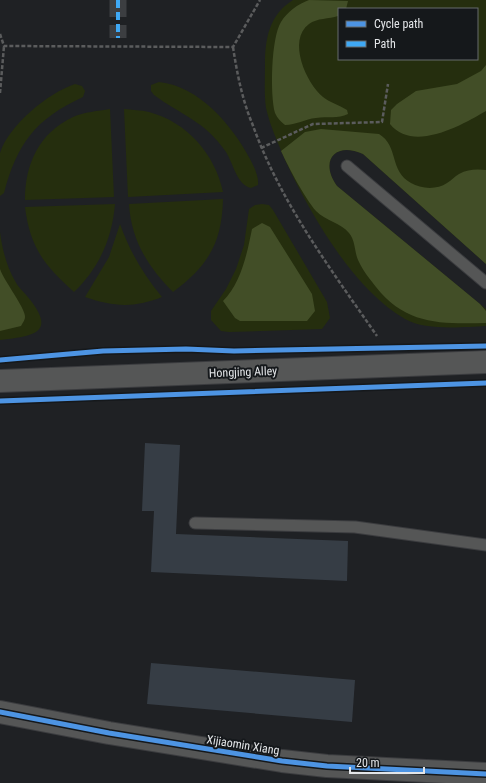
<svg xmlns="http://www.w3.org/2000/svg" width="486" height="783" font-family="'Roboto Condensed',sans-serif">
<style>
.green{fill:#252e0e;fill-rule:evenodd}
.forest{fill:#424e27}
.building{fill:#363d45}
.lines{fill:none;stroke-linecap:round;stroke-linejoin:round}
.pedestrian-tunnel{stroke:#3c3e41;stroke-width:17;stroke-dasharray:17 8;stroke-linecap:butt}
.service-casing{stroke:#3b3c3f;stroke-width:13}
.tertiary-casing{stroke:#3b3c3f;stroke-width:24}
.path{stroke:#5b5c5d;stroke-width:2.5;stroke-dasharray:4 2;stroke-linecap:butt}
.service{stroke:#555656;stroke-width:11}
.tertiary{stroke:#555656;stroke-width:22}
.quiet{stroke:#3fa9f5;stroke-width:4;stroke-dasharray:8 4;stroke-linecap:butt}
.cycleway-casing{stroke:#15181b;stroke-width:8}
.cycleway{stroke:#4d94e3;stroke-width:5}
.labels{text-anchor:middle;stroke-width:4;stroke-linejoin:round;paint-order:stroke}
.street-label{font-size:12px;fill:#e3e5e8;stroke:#15181b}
</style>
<rect width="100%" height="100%" fill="#1f2124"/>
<g class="green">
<path d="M 293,0 L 486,0 L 486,264 L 363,154 C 335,141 319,161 337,186 L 486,309 L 486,326 C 463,327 426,331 405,319 C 353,289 311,215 286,162 C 279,145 270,126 266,108 C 264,94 265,79 265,65 C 265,39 269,15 293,0 ZM 339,9 L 477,9 L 477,59 L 339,59 Z"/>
<path d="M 159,82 C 199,86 232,125 250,159 C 254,167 259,176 258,185 L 251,188 C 237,185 233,163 226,152 C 205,121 181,115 154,95 L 151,91 L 151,85 Z"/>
<path d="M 75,84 L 82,86 L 85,91 L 83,97 C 35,119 17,144 4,193 L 0,196 C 0,184 0,163 0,153 C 9,125 48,93 75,84 Z"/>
<path d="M 110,109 L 114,197 L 25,200 C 25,164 39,133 73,117 C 84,112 98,111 110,109 Z"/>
<path d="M 124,109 C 132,110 141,110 149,112 C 187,122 215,154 223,192 L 128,197 Z"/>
<path d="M 223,199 C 222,243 208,266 173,292 C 148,267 131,240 129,204 Z"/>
<path d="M 115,204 C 112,239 99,268 74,292 C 45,266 30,248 25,207 Z"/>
<path d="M 262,204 L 269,205 L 273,210 L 327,302 L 330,318 L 322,329 L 229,332 L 221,331 L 211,320 L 211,311 L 226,289 L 236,269 L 244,245 L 249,209 L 255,205 Z"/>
<path d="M 120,224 C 130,252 143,274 162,297 C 134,308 114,307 85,297 L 109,257 Z"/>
<path d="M 0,232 C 2,249 7,267 15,281 C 18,287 23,291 27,296 C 57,332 36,336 0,340 Z"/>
</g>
<g class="forest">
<path d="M 309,0 L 348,1 L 346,9 L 339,9 L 338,16 C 329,19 317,18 309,24 C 287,40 306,83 323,97 C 329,102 339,105 347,110 L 348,114 C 338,119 327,116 316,118 C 305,119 296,125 285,125 C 281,122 277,118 275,113 C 270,95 271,38 281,22 C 287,12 298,4 309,0 Z"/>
<path d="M 486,65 L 486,111 C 462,125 413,153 390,124 L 391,110 L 397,104 L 416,91 L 457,84 L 481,71 Z"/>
<path d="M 321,129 L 379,134 C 399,146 389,171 411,183 C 421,189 437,190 447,183 C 451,181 455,176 459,174 C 468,169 477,169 486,170 L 486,264 L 363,154 C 335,141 319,161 337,186 L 480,304 L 486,311 L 486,323 C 441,324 406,325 376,287 C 370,279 363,271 359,262 C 354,253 356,241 349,233 C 341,223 326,221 316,211 C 304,197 289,168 281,151 L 305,132 Z"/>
<path d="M 262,223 L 270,227 L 312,294 L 315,311 L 307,321 L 240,321 L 235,318 L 223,301 C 241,283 247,254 252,229 Z"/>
<path d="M 0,269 C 4,281 26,309 25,317 C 25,320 22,324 21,326 L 0,331 Z"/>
</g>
<g class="building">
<path d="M 145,443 L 180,445 L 176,534 L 348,541 L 347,581 L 151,572 L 154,511 L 142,511 Z"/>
<path d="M 151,663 L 355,680 L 352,722 L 147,704 Z"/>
</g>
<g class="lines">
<path class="pedestrian-tunnel" d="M 118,0 L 118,38"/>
<defs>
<g id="service">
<path d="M 347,166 L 486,283"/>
<path d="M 195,523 L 355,527 L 486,545"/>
</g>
<g id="tertiary">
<path d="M 0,381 L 486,362"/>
<path d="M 0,712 L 109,733 L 282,761 L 327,766 L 486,774"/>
</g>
</defs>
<use href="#service" class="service-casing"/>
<use href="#tertiary" class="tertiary-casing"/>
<g class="path">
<path d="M 0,34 L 4,46 L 233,47 L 260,0"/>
<path d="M 233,47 C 237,73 242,99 252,123 C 280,202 330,268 377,336"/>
<path d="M 0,93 L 4,46"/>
<path d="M 261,148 L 313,124 L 382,122 L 388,84"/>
</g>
<use href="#service" class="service"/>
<use href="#tertiary" class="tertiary"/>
<path class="quiet" d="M 118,0 L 118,38"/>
<defs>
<g id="cycleway">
<path d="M 0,360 L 103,351 L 186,349 L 234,351 L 486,346"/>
<path d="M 0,401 L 486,383"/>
<path d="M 0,712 L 109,733 L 282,761 L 327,766 L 486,774"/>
</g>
</defs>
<use href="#cycleway" class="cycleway-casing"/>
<use href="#cycleway" class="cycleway"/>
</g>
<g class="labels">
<g class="street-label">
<text transform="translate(243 372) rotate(-2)" y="4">Hongjing Alley</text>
<text transform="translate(243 745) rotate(9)" y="4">Xijiaomin Xiang</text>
</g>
</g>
<rect x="338" y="8" width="140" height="52" fill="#15181b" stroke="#676a6d"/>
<rect x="346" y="21" width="20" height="6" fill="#4d94e3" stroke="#676a6d"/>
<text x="374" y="28" font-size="12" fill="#e3e5e8">Cycle path</text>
<rect x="346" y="41" width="20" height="6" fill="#3fa9f5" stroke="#676a6d"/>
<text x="374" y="48" font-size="12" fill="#e3e5e8">Path</text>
<path d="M350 767v6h74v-6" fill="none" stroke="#e3e5e8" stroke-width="2"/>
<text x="356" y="767" font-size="12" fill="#e3e5e8" stroke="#15181b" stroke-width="3" paint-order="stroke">20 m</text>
</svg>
